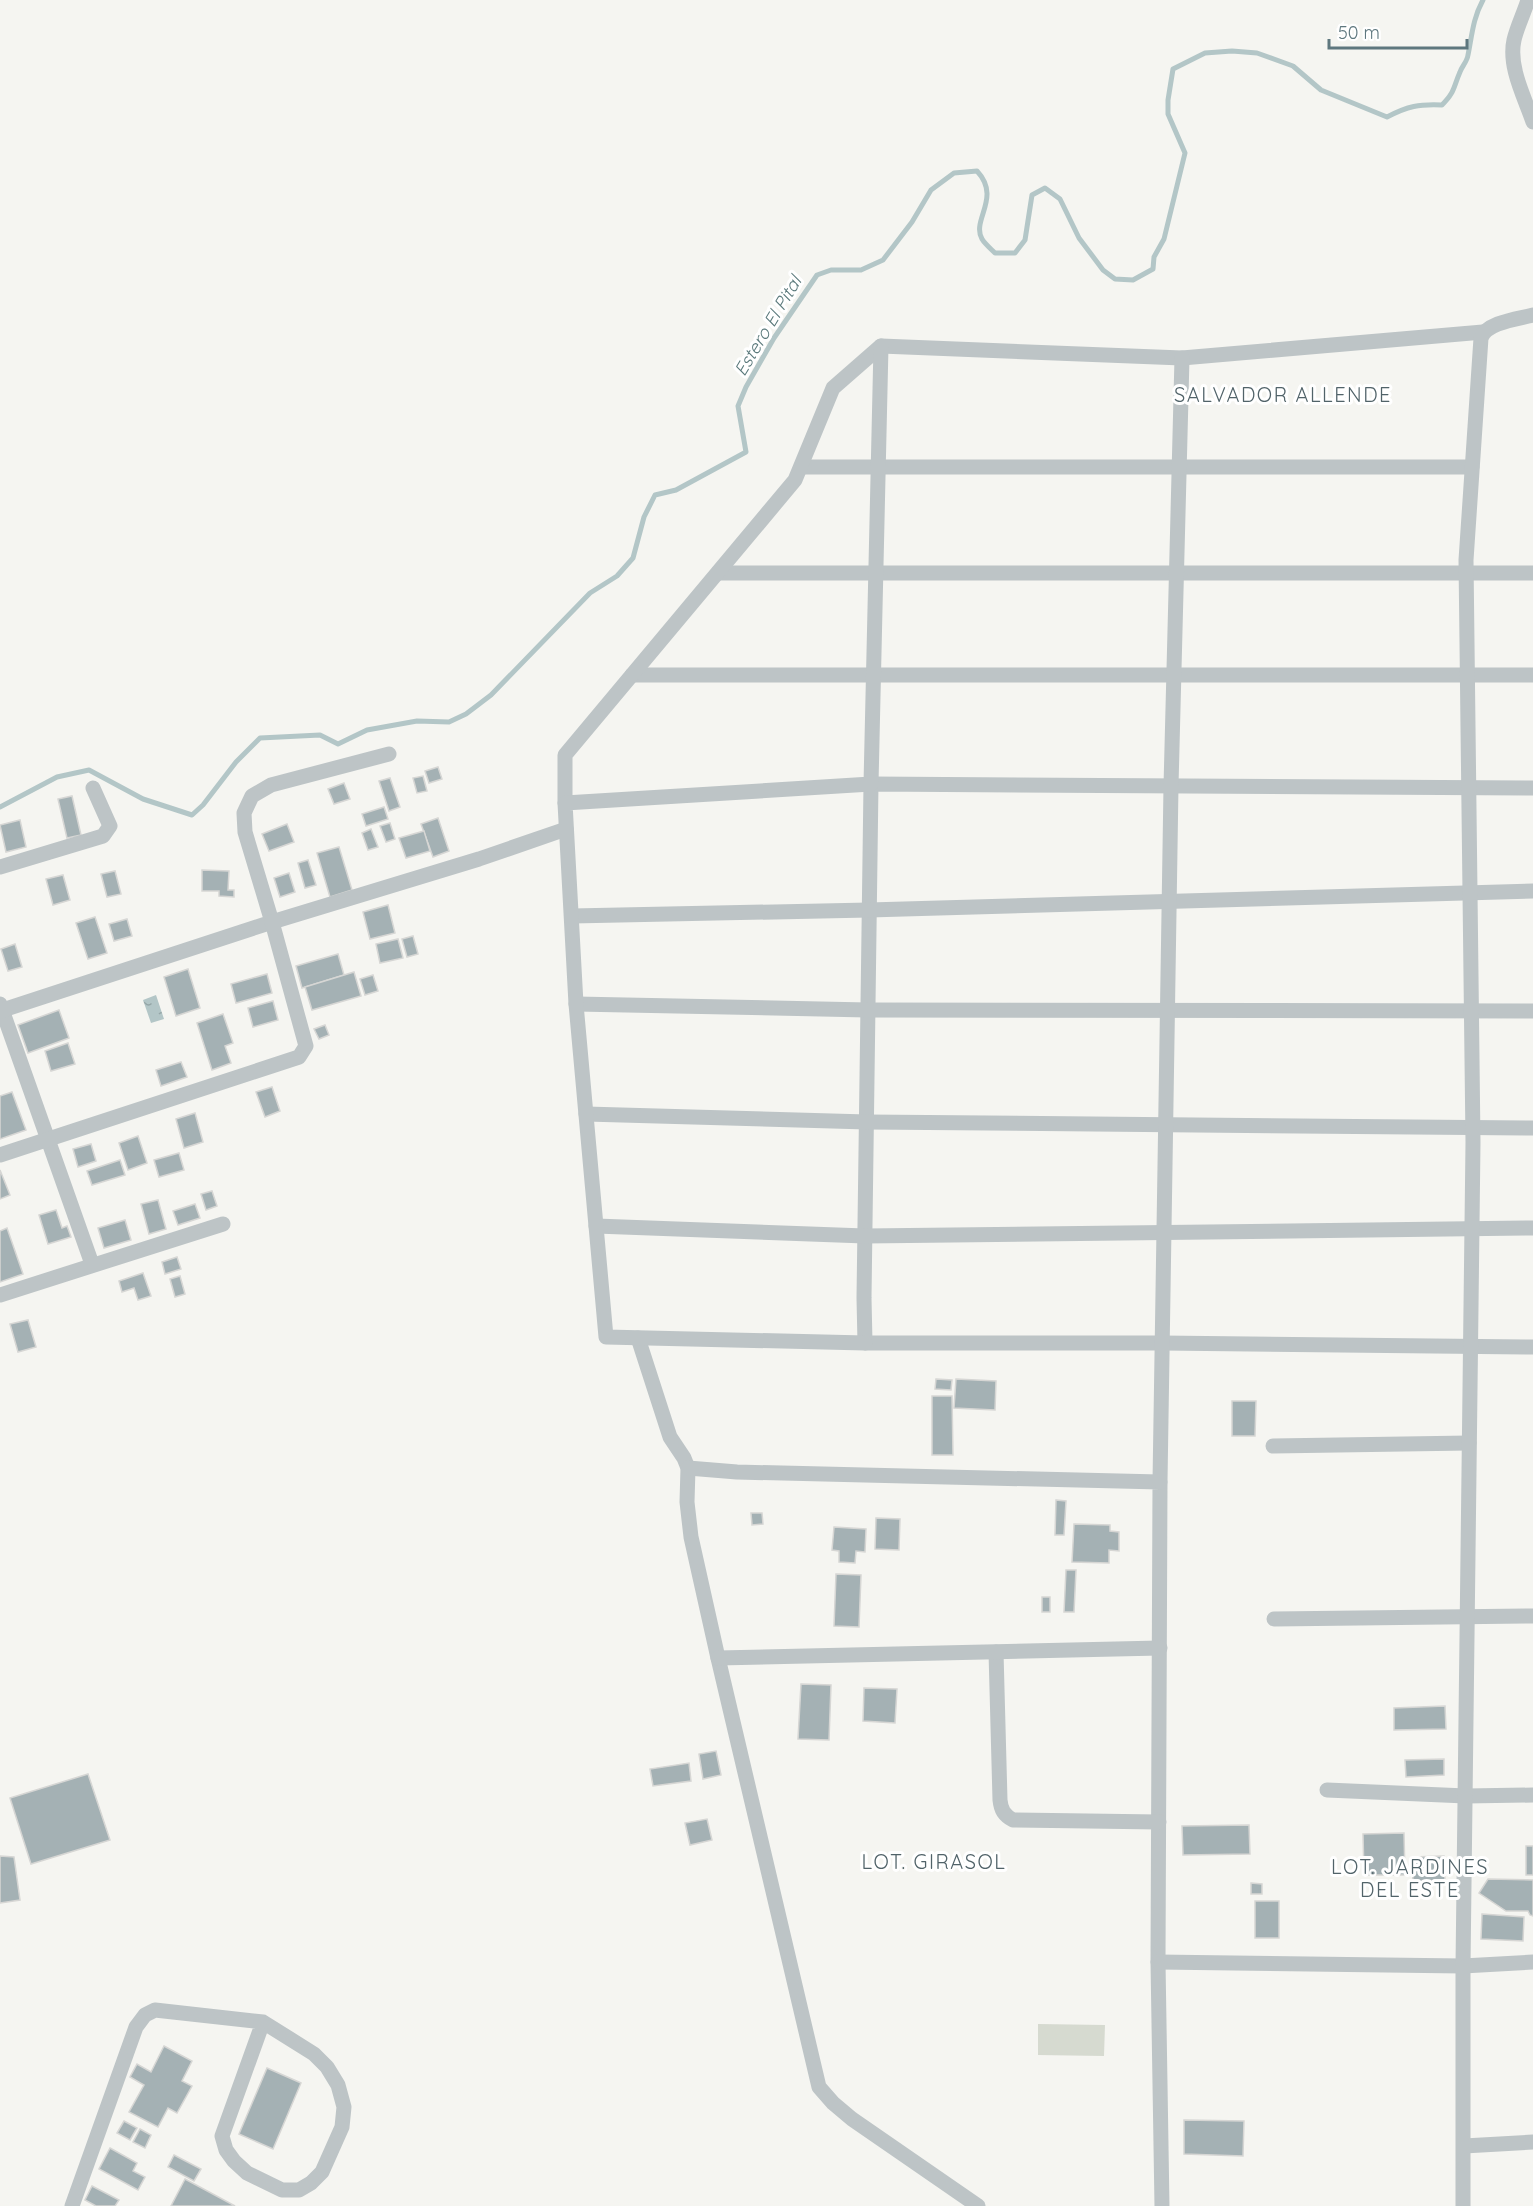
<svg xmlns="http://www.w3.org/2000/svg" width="1533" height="2206" font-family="Quicksand,sans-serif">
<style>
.garden{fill:#d6dad0}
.water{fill:url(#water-ripples)}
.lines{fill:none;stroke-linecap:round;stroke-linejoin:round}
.stream{stroke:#b3c6c7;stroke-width:5}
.building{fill:#a4b1b4;stroke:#d6d6d4;stroke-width:1.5}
.street{stroke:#bdc4c6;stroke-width:15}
.labels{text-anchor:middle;stroke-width:6;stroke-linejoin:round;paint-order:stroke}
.water-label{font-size:18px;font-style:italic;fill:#59787a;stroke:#fff}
.quarter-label{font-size:20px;letter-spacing:1.5px;fill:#516369;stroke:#fff}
</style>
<defs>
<pattern id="water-ripples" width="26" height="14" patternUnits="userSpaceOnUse" patternTransform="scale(1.5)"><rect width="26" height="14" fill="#b3c6c7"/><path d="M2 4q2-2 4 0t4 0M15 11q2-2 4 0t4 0" fill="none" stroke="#95a6a7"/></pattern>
</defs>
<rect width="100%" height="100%" fill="#f5f5f1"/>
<path class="garden" d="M 1038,2024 L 1105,2025 L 1104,2056 L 1038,2055 Z"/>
<path class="water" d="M 156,995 L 164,1019 L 151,1023 L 143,1000 Z"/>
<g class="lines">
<path class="stream" d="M 0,807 L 57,777 L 89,770 L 143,799 L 192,815 L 203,805 L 236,762 L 260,738 L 320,735 L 338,744 L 367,730 L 417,721 L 449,722 L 466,714 L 491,695 L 590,593 L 617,576 L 633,558 L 644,517 L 655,495 L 676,490 L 746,452 L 738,406 L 746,387 L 774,338 L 817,275 L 831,270 L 861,270 L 883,260 L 912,222 L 931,190 L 954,173 L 977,171 C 1002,198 971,220 982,239 C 985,244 991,249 995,253 L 1015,253 L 1025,240 L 1032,195 L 1045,188 L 1060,199 L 1079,238 L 1103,270 L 1115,279 L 1133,280 L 1153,269 L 1154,257 L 1164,239 L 1185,153 L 1168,114 L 1168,100 L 1173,69 L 1205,53 L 1232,51 L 1257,53 L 1293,66 L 1321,90 L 1387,117 C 1408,106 1419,104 1442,105 C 1455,92 1453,88 1460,72 C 1462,66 1467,62 1468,55 C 1472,35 1473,18 1483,0"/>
</g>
<g class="building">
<path d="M 438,767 L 442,779 L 429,783 L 425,771 Z"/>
<path d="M 423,776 L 427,791 L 417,793 L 413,778 Z"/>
<path d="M 390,778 L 400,807 L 389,811 L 379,781 Z"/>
<path d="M 344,783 L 350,799 L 334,804 L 328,789 Z"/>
<path d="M 72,796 L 81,835 L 67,838 L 58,799 Z"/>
<path d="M 384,807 L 388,819 L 366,826 L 362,814 Z"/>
<path d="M 438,818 L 449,851 L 433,857 L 421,824 Z"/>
<path d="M 20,820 L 26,847 L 6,852 L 0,825 Z"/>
<path d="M 390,823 L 395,839 L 386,842 L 380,826 Z"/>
<path d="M 287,824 L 294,842 L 269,851 L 262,834 Z"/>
<path d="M 371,829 L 378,847 L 368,850 L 362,833 Z"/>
<path d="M 424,831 L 430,851 L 406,858 L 399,838 Z"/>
<path d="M 339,847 L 352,890 L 330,897 L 317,853 Z"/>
<path d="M 308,860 L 316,885 L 305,888 L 298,863 Z"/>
<path d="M 202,870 L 229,871 L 228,890 L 234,890 L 234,897 L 219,896 L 219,891 L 202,891 Z"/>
<path d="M 115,871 L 121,894 L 107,897 L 101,874 Z"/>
<path d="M 289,873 L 295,892 L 280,897 L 274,878 Z"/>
<path d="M 63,875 L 70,900 L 53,905 L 46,879 Z"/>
<path d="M 388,905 L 395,933 L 370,939 L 363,912 Z"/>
<path d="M 95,917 L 107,953 L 88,959 L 76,923 Z"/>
<path d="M 127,919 L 132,936 L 114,941 L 109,924 Z"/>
<path d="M 413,936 L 418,954 L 407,957 L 402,939 Z"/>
<path d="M 398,939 L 403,958 L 380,963 L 376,944 Z"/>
<path d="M 15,944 L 22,967 L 8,971 L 1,949 Z"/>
<path d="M 338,954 L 344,975 L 302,988 L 296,966 Z"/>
<path d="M 188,969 L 200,1008 L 176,1016 L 164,977 Z"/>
<path d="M 354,972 L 361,996 L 312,1010 L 305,987 Z"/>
<path d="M 267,974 L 272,993 L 236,1003 L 231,984 Z"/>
<path d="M 373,975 L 378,991 L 365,995 L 360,979 Z"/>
<path d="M 273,1001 L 278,1020 L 253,1027 L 248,1008 Z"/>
<path d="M 59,1010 L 69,1038 L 28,1053 L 18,1025 Z"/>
<path d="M 223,1014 L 233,1043 L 225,1046 L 231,1063 L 212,1070 L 197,1023 Z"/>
<path d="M 325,1025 L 329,1035 L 319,1039 L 314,1029 Z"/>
<path d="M 68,1043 L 75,1064 L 51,1071 L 45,1051 Z"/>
<path d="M 181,1062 L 187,1077 L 161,1086 L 156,1070 Z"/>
<path d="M 272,1087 L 280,1111 L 265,1117 L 256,1092 Z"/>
<path d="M 12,1092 L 26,1130 L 0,1139 L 0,1096 Z"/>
<path d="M 195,1113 L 203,1142 L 184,1148 L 176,1119 Z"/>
<path d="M 138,1136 L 147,1163 L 128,1170 L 119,1143 Z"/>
<path d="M 91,1144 L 96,1161 L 78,1167 L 73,1149 Z"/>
<path d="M 179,1153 L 184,1170 L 159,1177 L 154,1160 Z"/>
<path d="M 120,1160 L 125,1175 L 92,1185 L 87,1171 Z"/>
<path d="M 0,1170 L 10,1195 L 0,1199 Z"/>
<path d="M 212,1191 L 217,1206 L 206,1210 L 201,1194 Z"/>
<path d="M 158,1200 L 166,1229 L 149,1234 L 141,1204 Z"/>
<path d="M 195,1204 L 200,1218 L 178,1225 L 173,1211 Z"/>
<path d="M 56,1210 L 62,1228 L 67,1226 L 71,1237 L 48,1244 L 39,1215 Z"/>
<path d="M 125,1220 L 131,1240 L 104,1248 L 98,1228 Z"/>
<path d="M 7,1228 L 23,1274 L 0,1282 L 0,1231 Z"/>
<path d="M 177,1257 L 181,1269 L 165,1274 L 162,1262 Z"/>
<path d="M 143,1273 L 151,1296 L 138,1300 L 134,1288 L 122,1292 L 119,1281 Z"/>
<path d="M 180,1276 L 185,1294 L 175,1297 L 170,1279 Z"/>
<path d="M 28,1320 L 36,1347 L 18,1352 L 10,1324 Z"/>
<path d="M 936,1379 L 952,1380 L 951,1390 L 935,1389 Z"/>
<path d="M 956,1379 L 996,1381 L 995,1410 L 954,1408 Z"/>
<path d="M 932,1396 L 952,1396 L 953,1455 L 932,1455 Z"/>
<path d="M 1232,1401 L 1256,1401 L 1255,1436 L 1232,1436 Z"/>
<path d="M 1056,1500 L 1066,1501 L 1064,1535 L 1055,1535 Z"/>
<path d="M 751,1513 L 762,1513 L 763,1524 L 752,1525 Z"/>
<path d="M 876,1518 L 900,1519 L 899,1550 L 875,1549 Z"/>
<path d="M 1074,1524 L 1110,1525 L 1110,1531 L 1119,1532 L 1119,1551 L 1109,1550 L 1109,1563 L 1072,1562 Z"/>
<path d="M 834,1527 L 866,1529 L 865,1552 L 856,1551 L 855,1563 L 839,1562 L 839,1551 L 832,1550 Z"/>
<path d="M 1066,1570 L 1076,1570 L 1074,1612 L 1064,1612 Z"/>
<path d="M 836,1574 L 861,1575 L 859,1627 L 834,1626 Z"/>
<rect x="1042" y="1597" width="8" height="15"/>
<path d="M 801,1684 L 831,1685 L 829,1740 L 798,1739 Z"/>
<path d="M 864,1688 L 897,1689 L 895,1723 L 863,1721 Z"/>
<path d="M 1445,1706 L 1446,1729 L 1394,1730 L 1394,1708 Z"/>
<path d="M 716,1751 L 721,1775 L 703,1779 L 699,1754 Z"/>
<path d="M 1444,1759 L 1444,1775 L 1406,1777 L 1405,1760 Z"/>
<path d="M 689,1763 L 691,1781 L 653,1786 L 650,1769 Z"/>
<path d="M 88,1774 L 110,1840 L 31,1864 L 10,1798 Z"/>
<path d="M 707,1819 L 712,1840 L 690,1845 L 685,1823 Z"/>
<path d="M 1249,1825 L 1250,1854 L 1183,1855 L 1182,1826 Z"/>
<path d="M 1404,1833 L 1405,1875 L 1364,1875 L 1363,1834 Z"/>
<rect x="1526" y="1846" width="7" height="29"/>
<path d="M 0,1856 L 14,1857 L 20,1900 L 0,1903 Z"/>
<path d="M 1444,1856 L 1445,1882 L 1413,1882 L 1412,1857 Z"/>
<path d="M 1488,1879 L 1533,1880 L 1533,1916 L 1530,1915 L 1528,1911 L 1506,1911 L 1479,1893 Z"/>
<path d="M 1251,1883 L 1262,1884 L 1262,1894 L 1251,1894 Z"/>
<rect x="1255" y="1901" width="24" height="37"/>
<path d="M 1482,1914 L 1524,1917 L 1523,1941 L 1481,1939 Z"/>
<path d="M 164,2046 L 192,2061 L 182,2081 L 192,2086 L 177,2113 L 168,2108 L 158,2127 L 129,2112 L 144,2085 L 130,2077 L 137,2064 L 151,2072 Z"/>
<path d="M 267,2068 L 301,2083 L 273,2149 L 239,2134 Z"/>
<path d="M 1184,2120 L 1244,2121 L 1243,2156 L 1184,2154 Z"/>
<path d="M 124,2121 L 137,2128 L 130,2140 L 117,2133 Z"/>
<path d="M 140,2129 L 151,2135 L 145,2148 L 133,2142 Z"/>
<path d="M 110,2148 L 137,2163 L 133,2171 L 145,2177 L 138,2190 L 99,2169 Z"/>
<path d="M 174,2155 L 201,2169 L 194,2181 L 168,2167 Z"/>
<path d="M 185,2179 L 235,2206 L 171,2206 Z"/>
<path d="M 92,2186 L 119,2200 L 115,2206 L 96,2206 L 85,2200 Z"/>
</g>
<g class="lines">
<g class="street">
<path d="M 1528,0 C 1524,13 1517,27 1514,40 C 1508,67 1525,98 1533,122"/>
<path d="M 801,467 L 1472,467"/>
<path d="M 718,573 L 1533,573"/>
<path d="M 632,675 L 1533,675"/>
<path d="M 1533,788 L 871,784 L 864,1298 L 865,1343 L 1162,1343 L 1533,1347"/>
<path d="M 565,803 L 565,755 L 795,480 L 833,388 L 881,346 L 1182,358 L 1483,332"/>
<path d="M 0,867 L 103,836 L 110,826 L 93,788"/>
<path d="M 572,916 L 869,910 L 1533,891"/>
<path d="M 0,1004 L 92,1264"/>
<path d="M 576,1004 L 868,1010 L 1533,1011"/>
<path d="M 0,1011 L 272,922 L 245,832 L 244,813 L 252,796 L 271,785 L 389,754"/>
<path d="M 586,1114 L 867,1122 L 1533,1128"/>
<path d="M 0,1155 L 299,1057 L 306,1046 L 272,922 L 479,859 L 566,829"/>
<path d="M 596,1226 L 865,1236 L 1533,1228"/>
<path d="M 0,1295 L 223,1224"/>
<path d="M 638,1338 L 670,1437 L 684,1458 L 688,1468 L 687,1502 L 691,1537 L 718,1658 L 819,2087 L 833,2103 L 852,2119 L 978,2206"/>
<path d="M 865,1343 L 606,1337 L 576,1004 L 565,803 L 871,784 L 881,346"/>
<path d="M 1273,1446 L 1469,1443"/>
<path d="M 688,1468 L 737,1472 L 1160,1482 L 1158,1962 L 1162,2206"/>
<path d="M 1160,1482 L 1171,786 L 1182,358"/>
<path d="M 1274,1619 L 1533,1616"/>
<path d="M 996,1652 L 1000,1800 C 1001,1810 1004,1815 1013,1820 L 1159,1822"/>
<path d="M 718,1658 L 1160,1648"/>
<path d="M 1327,1790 L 1466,1796 L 1533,1795"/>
<path d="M 1158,1962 L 1463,1966 L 1533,1962"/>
<path d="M 1464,2146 L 1533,2142"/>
<path d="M 72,2206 L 136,2027 L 145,2015 L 155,2010 L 263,2022 L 314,2054 L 327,2067 L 338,2085 L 344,2107 L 342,2127 L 322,2172 L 311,2183 L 299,2190 L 282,2190 L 247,2173 L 234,2161 L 226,2150 L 222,2136 L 263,2022"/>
<path d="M 1463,2206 L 1463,1966 L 1473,1142 L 1466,560 L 1481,338 C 1487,322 1518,319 1533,315"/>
</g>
</g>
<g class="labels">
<g class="water-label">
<text transform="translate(768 326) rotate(-59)" y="6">Estero El Pital</text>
</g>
<g class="quarter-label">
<text x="1283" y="402">SALVADOR ALLENDE</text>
<text x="934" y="1869">LOT. GIRASOL</text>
<text x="1410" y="1874">LOT. JARDINES<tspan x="1410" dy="23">DEL ESTE</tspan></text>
</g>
</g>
<path d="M1329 39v9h138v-9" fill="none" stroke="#5e777e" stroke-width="3"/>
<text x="1338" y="39" font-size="18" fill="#5e777e" stroke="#ffffff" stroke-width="4.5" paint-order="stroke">50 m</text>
</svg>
